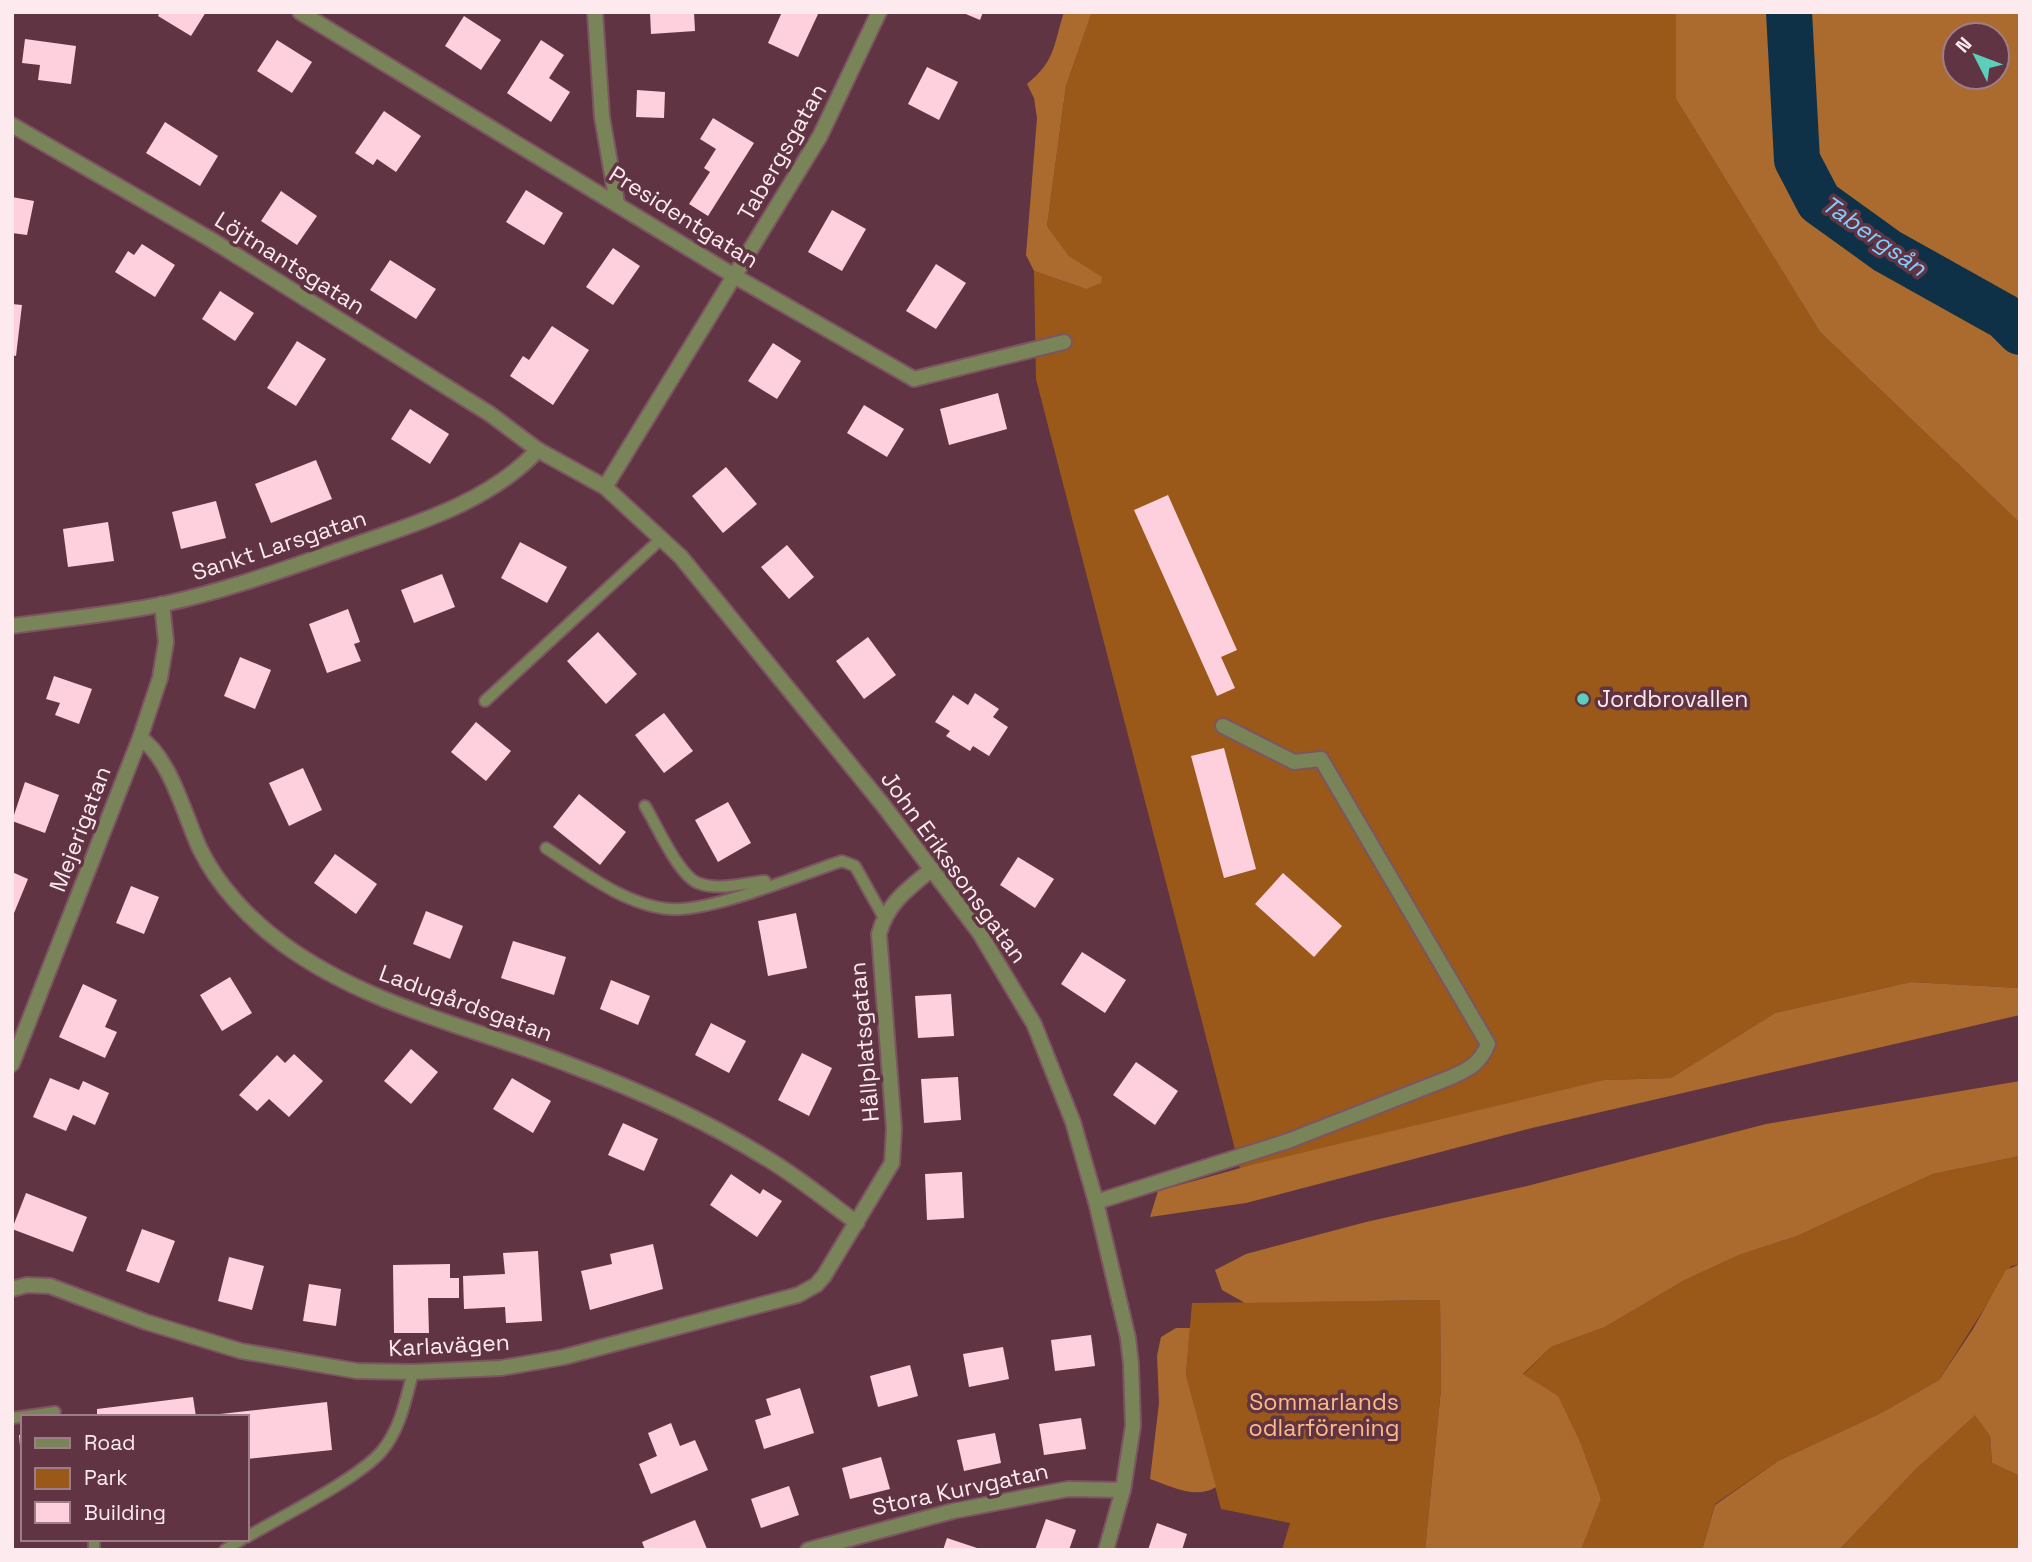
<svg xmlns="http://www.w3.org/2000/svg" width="2032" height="1562" font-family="'Space Grotesk',sans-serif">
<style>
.green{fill:#9a5919}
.forest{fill:#ab6a2e;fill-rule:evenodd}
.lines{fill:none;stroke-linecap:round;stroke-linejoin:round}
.river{stroke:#0e3147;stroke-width:46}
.building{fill:#fed0dd}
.lane-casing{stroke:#7d5562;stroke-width:14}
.street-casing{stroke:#7d5562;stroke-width:18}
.lane{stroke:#798459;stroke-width:10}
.street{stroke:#798459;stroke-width:14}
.poi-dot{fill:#5cceba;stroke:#613443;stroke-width:2.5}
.labels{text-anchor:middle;stroke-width:7;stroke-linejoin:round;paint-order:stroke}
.street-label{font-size:23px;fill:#fceaef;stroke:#613443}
.poi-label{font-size:23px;fill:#fceaef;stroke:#613443;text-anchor:start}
.park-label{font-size:23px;fill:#fcbb86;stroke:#613443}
.water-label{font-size:24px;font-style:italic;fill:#83ccfe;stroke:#613443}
</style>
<rect width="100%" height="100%" fill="#613443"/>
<g class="green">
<path d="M 1092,12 L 1676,12 L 1676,99 L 1820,332 L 2020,523 L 2020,988 L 1911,982 L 1775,1013 L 1671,1078 L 1604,1080 L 1246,1192 L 1036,379 L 1034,271 L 1086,289 L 1069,256 L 1047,226 L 1066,86 Z"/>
<path d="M 2020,1156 L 2020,1264 L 2011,1266 L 1939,1380 L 1881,1413 L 1778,1461 L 1715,1504 L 1702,1550 L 1581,1550 L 1601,1498 L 1523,1375 L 1551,1347 L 1605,1327 L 1683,1281 L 1739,1255 L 1797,1236 L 1933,1174 Z"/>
<path d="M 1440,1300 L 1441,1389 L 1425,1550 L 1282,1550 L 1290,1523 L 1221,1509 L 1186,1375 L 1192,1303 Z"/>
<path d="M 1975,1414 L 1990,1436 L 1992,1463 L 2020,1476 L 2020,1550 L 1839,1550 L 1916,1469 Z"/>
</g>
<g class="forest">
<path d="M 1064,12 L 1092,12 L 1066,86 L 1047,226 L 1069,256 L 1102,277 L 1101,283 L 1086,289 L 1034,271 L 1026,255 L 1037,118 L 1034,98 L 1027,84 C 1056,60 1053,46 1064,12 Z"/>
<path d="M 1676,12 L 2020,12 L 2020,523 L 1820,332 L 1676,99 ZM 1997,35 L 1997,77 L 1955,77 L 1955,35 Z"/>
<path d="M 1911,982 L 2020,988 L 2020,1015 L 1532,1128 L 1246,1203 L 1150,1217 L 1158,1191 L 1255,1164 L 1604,1080 L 1671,1078 L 1775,1013 Z"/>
<path d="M 2020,1081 L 2020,1156 L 1933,1174 L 1797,1236 L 1739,1255 L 1683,1281 L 1605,1327 L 1551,1347 L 1523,1374 L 1558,1396 L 1580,1442 L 1601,1499 L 1581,1550 L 1425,1550 L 1441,1389 L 1440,1300 L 1245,1303 L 1222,1290 L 1215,1270 L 1246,1254 L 1366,1222 L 1527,1186 L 1766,1124 Z"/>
<path d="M 2020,1264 L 2020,1476 L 1992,1463 L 1990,1436 L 1975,1415 L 1916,1469 L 1839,1550 L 1702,1550 L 1715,1505 L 1778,1461 L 1881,1413 L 1939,1380 L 1973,1329 L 2006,1270 Z"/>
<path d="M 1176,1328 L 1190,1328 L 1186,1375 L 1216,1487 C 1196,1500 1171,1486 1150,1479 L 1159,1403 L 1157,1356 L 1161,1337 Z"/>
</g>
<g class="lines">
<path class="river" d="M 1789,12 L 1797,160 L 1819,202 L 1887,251 L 2005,317 L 2020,332"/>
</g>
<g class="building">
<path d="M 160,12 L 206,12 L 191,36 L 158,16 Z"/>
<path d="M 650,12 L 694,12 L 695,31 L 651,34 Z"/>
<path d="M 782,12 L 819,12 L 798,57 L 768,43 Z"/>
<path d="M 961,12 L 983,12 L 980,20 Z"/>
<path d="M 464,16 L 501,40 L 481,70 L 445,46 Z"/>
<path d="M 25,39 L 76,46 L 71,84 L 38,80 L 40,65 L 22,63 Z"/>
<path d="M 277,40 L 312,62 L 292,93 L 257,71 Z"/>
<path d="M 541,40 L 564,55 L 549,78 L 570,92 L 551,122 L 507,93 Z"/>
<path d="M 927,67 L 958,82 L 939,120 L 908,104 Z"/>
<path d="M 637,90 L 665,92 L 664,118 L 636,117 Z"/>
<path d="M 384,111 L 421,136 L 396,172 L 377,159 L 373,165 L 355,153 Z"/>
<path d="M 713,118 L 754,143 L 708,216 L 689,204 L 710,172 L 704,168 L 716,149 L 700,139 Z"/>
<path d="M 165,122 L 218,156 L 200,186 L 146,153 Z"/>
<path d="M 526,190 L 563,213 L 544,245 L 506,222 Z"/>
<path d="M 281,191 L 317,216 L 297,245 L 261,221 Z"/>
<path d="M 12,197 L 34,201 L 27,235 L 12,233 Z"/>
<path d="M 832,210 L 866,229 L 842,271 L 808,252 Z"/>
<path d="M 142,244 L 175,265 L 155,297 L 115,272 L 128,251 L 134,255 Z"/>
<path d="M 613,248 L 640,266 L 613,305 L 586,287 Z"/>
<path d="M 390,260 L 436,289 L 416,319 L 370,290 Z"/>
<path d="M 936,264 L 966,283 L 936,329 L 906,311 Z"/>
<path d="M 220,291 L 254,313 L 235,341 L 202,319 Z"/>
<path d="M 12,304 L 22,305 L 16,356 L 12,355 Z"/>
<path d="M 552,326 L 589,350 L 553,405 L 510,376 L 523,356 L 529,360 Z"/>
<path d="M 297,341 L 326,359 L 296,406 L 267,388 Z"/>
<path d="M 773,343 L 801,361 L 777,399 L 748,381 Z"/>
<path d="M 998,393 L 1007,429 L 949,445 L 940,409 Z"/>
<path d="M 864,405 L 904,429 L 887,457 L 847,433 Z"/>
<path d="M 410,409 L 449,434 L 430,464 L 391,439 Z"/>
<path d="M 316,460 L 332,499 L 271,523 L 255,484 Z"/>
<path d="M 726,467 L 757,504 L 723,533 L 692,496 Z"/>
<path d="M 1168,495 L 1237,650 L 1221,657 L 1235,688 L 1217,696 L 1134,510 Z"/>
<path d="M 216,501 L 226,538 L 181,549 L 172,512 Z"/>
<path d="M 108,522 L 114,561 L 68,567 L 63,529 Z"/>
<path d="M 520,542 L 567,567 L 547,603 L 501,578 Z"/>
<path d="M 787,545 L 814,577 L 789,599 L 761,567 Z"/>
<path d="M 442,574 L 455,607 L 414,623 L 401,590 Z"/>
<path d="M 348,609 L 360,642 L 354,644 L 361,661 L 327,673 L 309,624 Z"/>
<path d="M 598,632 L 637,674 L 606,704 L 567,661 Z"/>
<path d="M 868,637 L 896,675 L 864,699 L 836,661 Z"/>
<path d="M 240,657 L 271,670 L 255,709 L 224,696 Z"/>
<path d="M 54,676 L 92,689 L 79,724 L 55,715 L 60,703 L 46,699 Z"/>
<path d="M 975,693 L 999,709 L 993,717 L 1008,727 L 989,756 L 973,746 L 970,751 L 946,736 L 950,731 L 935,722 L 953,695 L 968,705 Z"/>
<path d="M 664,713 L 693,751 L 664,773 L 635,735 Z"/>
<path d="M 476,722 L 511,751 L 486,781 L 451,752 Z"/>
<path d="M 1224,748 L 1256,869 L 1224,878 L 1191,756 Z"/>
<path d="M 303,768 L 322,810 L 289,826 L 269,783 Z"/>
<path d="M 25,782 L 59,795 L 45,833 L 12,821 Z"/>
<path d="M 579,794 L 626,832 L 600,865 L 553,827 Z"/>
<path d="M 728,802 L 751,843 L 718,862 L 695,820 Z"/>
<path d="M 335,854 L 377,884 L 356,914 L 314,883 Z"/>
<path d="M 1018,857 L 1054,879 L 1035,908 L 1000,885 Z"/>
<path d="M 12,872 L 28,879 L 12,918 Z"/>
<path d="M 1283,873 L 1342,926 L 1314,957 L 1255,904 Z"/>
<path d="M 131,886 L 159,897 L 144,934 L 116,923 Z"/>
<path d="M 426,911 L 463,926 L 450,959 L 413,944 Z"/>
<path d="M 796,913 L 807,968 L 768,976 L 758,921 Z"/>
<path d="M 513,941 L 566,957 L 554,995 L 501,978 Z"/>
<path d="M 1082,952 L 1126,980 L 1105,1013 L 1061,984 Z"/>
<path d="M 230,977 L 252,1013 L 222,1031 L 200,995 Z"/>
<path d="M 611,980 L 650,996 L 638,1025 L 600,1009 Z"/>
<path d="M 83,984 L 117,1000 L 105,1027 L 117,1032 L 105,1058 L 59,1037 Z"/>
<path d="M 951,994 L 954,1036 L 918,1038 L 915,996 Z"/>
<path d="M 711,1023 L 746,1041 L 729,1073 L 695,1055 Z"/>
<path d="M 411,1049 L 438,1072 L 411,1104 L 384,1081 Z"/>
<path d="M 802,1053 L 832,1068 L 809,1116 L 778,1100 Z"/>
<path d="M 294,1054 L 323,1081 L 289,1117 L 269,1099 L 257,1111 L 239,1095 L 277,1055 L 285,1063 Z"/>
<path d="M 1136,1062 L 1178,1091 L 1155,1125 L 1113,1095 Z"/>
<path d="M 958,1077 L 961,1120 L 924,1123 L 921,1079 Z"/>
<path d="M 50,1078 L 79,1090 L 83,1081 L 109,1093 L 95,1125 L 73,1115 L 66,1131 L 33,1117 Z"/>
<path d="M 512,1078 L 551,1101 L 533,1133 L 493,1109 Z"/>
<path d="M 623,1123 L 658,1139 L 644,1171 L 608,1155 Z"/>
<path d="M 962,1172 L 964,1218 L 927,1220 L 925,1174 Z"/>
<path d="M 731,1174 L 760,1194 L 763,1189 L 782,1201 L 757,1237 L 710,1205 Z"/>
<path d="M 26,1193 L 87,1217 L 73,1252 L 12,1229 Z"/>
<path d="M 142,1229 L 175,1241 L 159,1283 L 126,1271 Z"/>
<path d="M 653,1244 L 663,1289 L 590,1310 L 581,1271 L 612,1264 L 610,1254 Z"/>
<path d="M 538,1251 L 542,1321 L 506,1323 L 505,1307 L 464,1309 L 463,1276 L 505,1274 L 503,1253 Z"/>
<path d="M 229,1257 L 264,1266 L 252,1310 L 218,1301 Z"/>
<path d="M 450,1264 L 450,1278 L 459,1278 L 459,1298 L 428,1298 L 429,1333 L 394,1333 L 393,1265 Z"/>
<path d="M 309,1284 L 341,1289 L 336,1326 L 303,1321 Z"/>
<path d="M 1091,1335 L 1095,1366 L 1055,1371 L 1051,1340 Z"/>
<path d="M 1003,1347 L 1009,1379 L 969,1387 L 963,1354 Z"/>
<path d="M 910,1365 L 918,1396 L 878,1407 L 870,1376 Z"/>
<path d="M 800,1388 L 814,1433 L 764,1449 L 755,1420 L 771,1415 L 766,1399 Z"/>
<path d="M 193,1397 L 196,1417 L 97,1417 L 97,1409 Z"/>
<path d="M 327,1402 L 332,1450 L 247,1459 L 247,1417 L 221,1417 L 220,1414 Z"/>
<path d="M 1081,1418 L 1086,1449 L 1044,1455 L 1039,1424 Z"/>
<path d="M 671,1423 L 680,1446 L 695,1440 L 708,1470 L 651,1494 L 639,1464 L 657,1456 L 648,1433 Z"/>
<path d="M 995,1433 L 1001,1463 L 964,1471 L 957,1440 Z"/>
<path d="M 19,1435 L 23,1435 L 23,1458 L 21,1458 Z"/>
<path d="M 881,1457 L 890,1489 L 850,1499 L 842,1468 Z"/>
<path d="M 789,1486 L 799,1515 L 761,1528 L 751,1499 Z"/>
<path d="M 1046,1519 L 1076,1530 L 1069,1550 L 1035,1550 Z"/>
<path d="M 695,1520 L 707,1549 L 645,1550 L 642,1542 Z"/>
<path d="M 1157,1523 L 1187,1534 L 1182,1550 L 1148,1550 Z"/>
<path d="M 947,1538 L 980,1549 L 980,1550 L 943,1550 Z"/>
</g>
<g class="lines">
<defs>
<g id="lane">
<path d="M 485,701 L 662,538"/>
<path d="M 645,806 C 656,824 679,876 698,883 C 718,891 745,883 765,881"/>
<path d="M 546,848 C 583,872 626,906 671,909 C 712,912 799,875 842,861 L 855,866 L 883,916"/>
<path d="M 12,1418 L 55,1412"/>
<path d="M 247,1537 C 282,1516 356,1480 381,1452 C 400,1430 406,1399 413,1372"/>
<path d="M 94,1539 L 94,1550"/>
<path d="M 225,1550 L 242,1539"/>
</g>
<g id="street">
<path d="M 300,12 L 736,277 L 914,379 L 1064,342"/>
<path d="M 595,12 L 602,117 L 617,203"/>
<path d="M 12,125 L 210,239 L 490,414 L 538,450 L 605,487 L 681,557 L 883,805 L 979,932 L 1034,1024 L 1073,1122 L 1096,1202 L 1128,1338 L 1131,1364 L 1133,1426 L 1123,1490 L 1106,1550"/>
<path d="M 605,487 L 820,136 L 879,12"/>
<path d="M 12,626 C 63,619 115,614 164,604 C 230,590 293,566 357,544 C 421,522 490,501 538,450"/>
<path d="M 140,738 C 170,757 185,817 200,849 C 218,886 250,920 283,944 C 369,1007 473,1027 570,1065 C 638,1090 705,1120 766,1158 C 798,1177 827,1201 857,1223"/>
<path d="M 12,1064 L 140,738 L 160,678 L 166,642 L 162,604"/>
<path d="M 1096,1202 L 1288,1141 L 1449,1078 C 1468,1070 1480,1064 1488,1044 L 1321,759 L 1294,762 L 1223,726"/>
<path d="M 12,1289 L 27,1285 L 50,1286 L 146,1322 L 241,1351 L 357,1371 L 413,1372 L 501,1368 L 564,1357 L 798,1295 L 816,1285 L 824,1276 L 892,1163 L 894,1129 L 879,934 C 887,903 908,889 932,869"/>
<path d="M 808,1550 L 953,1511 L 1068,1489 L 1123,1490"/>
</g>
</defs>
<use href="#lane" class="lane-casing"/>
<use href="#street" class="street-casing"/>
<use href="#lane" class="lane"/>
<use href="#street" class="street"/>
</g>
<circle class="poi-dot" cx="1583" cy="699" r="7"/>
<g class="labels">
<g class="street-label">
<text transform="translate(782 152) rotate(-60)" y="8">Tabergsgatan</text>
<text transform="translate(684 217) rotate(32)" y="8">Presidentgatan</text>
<text transform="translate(290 263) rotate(32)" y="8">Löjtnantsgatan</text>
<text transform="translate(279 545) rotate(-18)" y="8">Sankt Larsgatan</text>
<text transform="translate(80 829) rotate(-69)" y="8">Mejerigatan</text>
<text transform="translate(954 867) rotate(54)" y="8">John Erikssonsgatan</text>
<text transform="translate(466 1003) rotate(20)" y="8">Ladugårdsgatan</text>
<text transform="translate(864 1042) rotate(-95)" y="8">Hållplatsgatan</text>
<text transform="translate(449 1345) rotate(-3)" y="8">Karlavägen</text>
<text transform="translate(960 1489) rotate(-12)" y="8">Stora Kurvgatan</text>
</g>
<g class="poi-label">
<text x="1597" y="707">Jordbrovallen</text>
</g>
<g class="park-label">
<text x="1324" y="1410">Sommarlands<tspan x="1324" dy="26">odlarförening</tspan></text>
</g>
<g class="water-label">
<text transform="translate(1874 236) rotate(35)" y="8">Tabergsån</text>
</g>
</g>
<rect width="2032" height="1562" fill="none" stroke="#fceaef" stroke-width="28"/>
<rect x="21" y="1415" width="228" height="126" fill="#613443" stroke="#9f7d88" stroke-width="2"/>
<rect x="35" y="1438" width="35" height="10" fill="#798459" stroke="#9f7d88" stroke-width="2"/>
<text x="84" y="1450" font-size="21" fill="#fceaef">Road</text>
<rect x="35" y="1468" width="35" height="21" fill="#9a5919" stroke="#9f7d88" stroke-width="2"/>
<text x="84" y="1485" font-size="21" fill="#fceaef">Park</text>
<rect x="35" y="1502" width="35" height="21" fill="#fed0dd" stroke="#9f7d88" stroke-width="2"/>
<text x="84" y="1520" font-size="21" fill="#fceaef">Building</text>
<g transform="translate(1976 56) rotate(312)"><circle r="33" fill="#613443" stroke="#9f7d88" stroke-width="2"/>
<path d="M0-5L12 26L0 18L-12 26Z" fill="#5cceba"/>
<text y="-10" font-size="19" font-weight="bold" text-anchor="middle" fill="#fceaef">N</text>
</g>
</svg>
